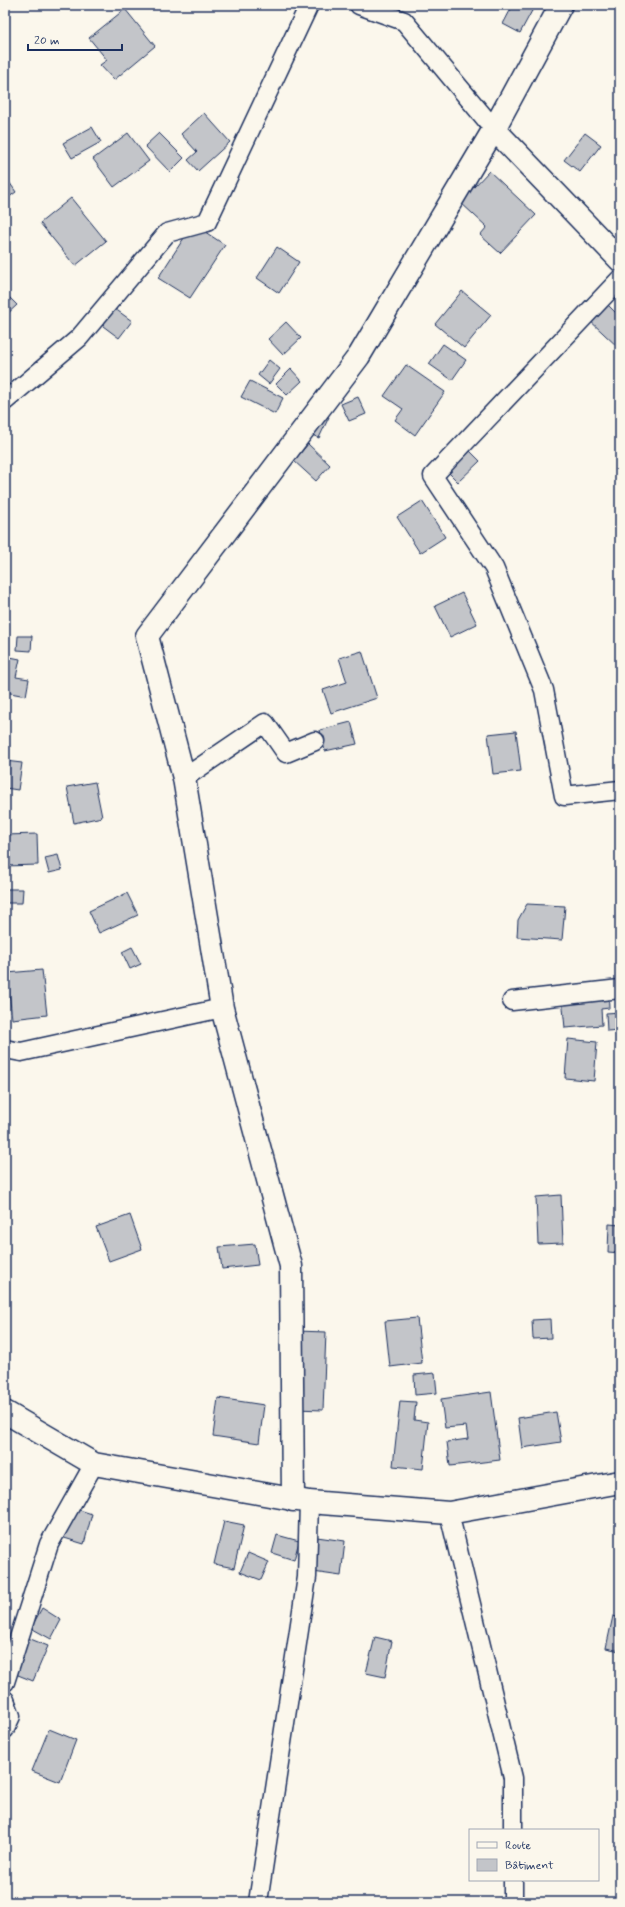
<svg xmlns="http://www.w3.org/2000/svg" width="625" height="1907" font-family="Mynerve,sans-serif">
<style>
.building{fill:#c3c5c9;stroke:#1b2f5e}
.lines{fill:none;stroke-linecap:round;stroke-linejoin:round}
.service-casing{stroke:#1b2f5e;stroke-width:21}
.minor-casing{stroke:#1b2f5e;stroke-width:25}
.service{stroke:#fbf7ec;stroke-width:18}
.minor{stroke:#fbf7ec;stroke-width:22}
</style>
<rect width="100%" height="100%" fill="#fbf7ec"/>
<filter id="ink" filterUnits="userSpaceOnUse"><feTurbulence type="fractalNoise" baseFrequency=".025" numOctaves="2"/><feDisplacementMap in="SourceGraphic" scale="8" xChannelSelector="R" yChannelSelector="G"/><feConvolveMatrix kernelMatrix="1 2 1 2 8 2 1 2 1" color-interpolation-filters="sRGB"/></filter>
<g filter="url(#ink)">
<g class="building">
<path d="M 513,5 L 530,5 L 534,7 L 520,33 L 503,24 Z"/>
<path d="M 125,9 L 155,46 L 114,80 L 100,65 L 107,60 L 89,38 Z"/>
<path d="M 204,113 L 230,142 L 198,171 L 188,160 L 197,152 L 181,134 Z"/>
<path d="M 92,127 L 101,142 L 72,158 L 63,143 Z"/>
<path d="M 128,133 L 149,161 L 114,187 L 93,159 Z"/>
<path d="M 159,133 L 184,158 L 170,172 L 145,146 Z"/>
<path d="M 585,133 L 601,145 L 580,172 L 564,160 Z"/>
<path d="M 489,171 L 536,215 L 500,253 L 480,235 L 487,227 L 460,202 Z"/>
<path d="M 5,176 L 16,192 L 5,200 Z"/>
<path d="M 71,198 L 106,241 L 75,266 L 40,223 Z"/>
<path d="M 193,224 L 225,245 L 190,298 L 158,278 Z"/>
<path d="M 277,247 L 299,262 L 279,293 L 257,278 Z"/>
<path d="M 462,291 L 491,315 L 464,348 L 435,324 Z"/>
<path d="M 5,293 L 17,305 L 5,316 Z"/>
<path d="M 602,299 L 620,317 L 620,349 L 586,317 Z"/>
<path d="M 111,306 L 132,321 L 119,338 L 99,323 Z"/>
<path d="M 286,322 L 301,338 L 283,355 L 268,339 Z"/>
<path d="M 443,344 L 466,360 L 452,380 L 429,364 Z"/>
<path d="M 269,360 L 280,369 L 269,384 L 258,375 Z"/>
<path d="M 406,365 L 445,392 L 415,435 L 395,420 L 403,409 L 384,396 Z"/>
<path d="M 291,369 L 302,381 L 287,395 L 276,384 Z"/>
<path d="M 250,381 L 283,398 L 275,414 L 241,397 Z"/>
<path d="M 358,397 L 366,414 L 349,421 L 341,404 Z"/>
<path d="M 312,410 L 329,417 L 319,438 L 303,431 Z"/>
<path d="M 308,444 L 330,465 L 316,481 L 294,461 Z"/>
<path d="M 466,447 L 480,461 L 458,482 L 444,468 Z"/>
<path d="M 422,501 L 445,537 L 420,553 L 397,517 Z"/>
<path d="M 462,593 L 477,624 L 450,637 L 435,606 Z"/>
<path d="M 18,636 L 32,636 L 31,651 L 17,650 Z"/>
<path d="M 362,651 L 377,698 L 331,713 L 323,690 L 347,682 L 339,658 Z"/>
<path d="M 5,656 L 20,659 L 16,677 L 29,679 L 26,696 L 5,692 Z"/>
<path d="M 351,722 L 357,744 L 325,751 L 320,730 Z"/>
<path d="M 516,731 L 521,771 L 493,774 L 488,734 Z"/>
<path d="M 5,761 L 22,763 L 18,790 L 5,788 Z"/>
<path d="M 95,782 L 102,817 L 74,823 L 67,787 Z"/>
<path d="M 37,834 L 38,865 L 5,866 L 5,835 Z"/>
<path d="M 58,855 L 62,870 L 49,873 L 45,858 Z"/>
<path d="M 7,889 L 23,889 L 22,903 L 7,903 Z"/>
<path d="M 127,893 L 138,915 L 99,933 L 89,911 Z"/>
<path d="M 527,904 L 565,906 L 562,940 L 517,937 L 518,920 Z"/>
<path d="M 132,947 L 141,964 L 130,969 L 122,952 Z"/>
<path d="M 42,970 L 47,1015 L 12,1019 L 7,973 Z"/>
<path d="M 608,984 L 609,1008 L 601,1009 L 602,1025 L 565,1028 L 561,987 Z"/>
<path d="M 620,1012 L 620,1030 L 607,1031 L 606,1013 Z"/>
<path d="M 568,1039 L 597,1042 L 594,1081 L 565,1078 Z"/>
<path d="M 561,1195 L 563,1243 L 538,1244 L 536,1197 Z"/>
<path d="M 130,1215 L 142,1249 L 109,1261 L 96,1227 Z"/>
<path d="M 609,1224 L 620,1225 L 620,1253 L 608,1252 Z"/>
<path d="M 255,1244 L 258,1265 L 222,1269 L 219,1247 Z"/>
<path d="M 417,1318 L 422,1363 L 390,1367 L 385,1321 Z"/>
<path d="M 550,1319 L 551,1338 L 533,1339 L 532,1320 Z"/>
<path d="M 297,1331 L 326,1332 L 323,1410 L 295,1409 Z"/>
<path d="M 435,1373 L 437,1393 L 415,1395 L 414,1375 Z"/>
<path d="M 491,1392 L 500,1460 L 450,1466 L 447,1442 L 468,1439 L 466,1426 L 445,1428 L 441,1399 Z"/>
<path d="M 218,1398 L 264,1405 L 259,1443 L 213,1436 Z"/>
<path d="M 400,1401 L 416,1402 L 414,1420 L 428,1422 L 423,1469 L 393,1466 Z"/>
<path d="M 556,1412 L 561,1442 L 522,1448 L 518,1418 Z"/>
<path d="M 70,1507 L 92,1514 L 84,1544 L 61,1537 Z"/>
<path d="M 224,1521 L 244,1525 L 234,1568 L 214,1564 Z"/>
<path d="M 277,1535 L 299,1541 L 294,1560 L 272,1553 Z"/>
<path d="M 310,1536 L 345,1541 L 341,1576 L 306,1571 Z"/>
<path d="M 248,1553 L 269,1562 L 261,1580 L 240,1572 Z"/>
<path d="M 620,1568 L 620,1613 L 619,1613 Z"/>
<path d="M 42,1608 L 61,1620 L 51,1639 L 31,1628 Z"/>
<path d="M 613,1616 L 620,1618 L 620,1651 L 606,1648 Z"/>
<path d="M 23,1636 L 48,1646 L 33,1681 L 8,1671 Z"/>
<path d="M 375,1637 L 392,1641 L 385,1677 L 366,1673 Z"/>
<path d="M 49,1729 L 76,1740 L 60,1782 L 32,1771 Z"/>
</g>
<g class="lines">
<defs>
<g id="service">
<path d="M 359,5 L 404,21 L 494,129"/>
<path d="M 620,279 L 433,476 L 494,568 L 544,690 L 564,796 L 620,790"/>
<path d="M 5,401 L 79,338 L 167,233 L 207,222 L 309,5"/>
<path d="M 184,778 L 265,723 L 286,753 L 315,741"/>
<path d="M 512,1001 L 620,989"/>
<path d="M 5,1049 L 21,1052 L 222,1008"/>
<path d="M 449,1513 L 513,1778 L 513,1830"/>
<path d="M 5,1682 L 49,1544 L 94,1464"/>
<path d="M 5,1700 L 11,1716 L 5,1729"/>
<path d="M 513,1880 L 513,1902"/>
<path d="M 258,1902 L 307,1577 L 309,1502"/>
</g>
<g id="minor">
<path d="M 494,129 L 620,260"/>
<path d="M 5,1412 L 94,1464 L 309,1502 L 449,1513 L 620,1482"/>
<path d="M 293,1500 L 291,1266 L 222,1008 L 184,778 L 147,636 L 359,356 L 494,129 L 561,5"/>
</g>
</defs>
<use href="#service" class="service-casing"/>
<use href="#minor" class="minor-casing"/>
<use href="#service" class="service"/>
<use href="#minor" class="minor"/>
</g>
</g>
<rect width="625" height="1907" fill="none" stroke="#fbf7ec" stroke-width="20"/>
<rect x="10" y="10" width="605" height="1887" fill="none" stroke="#1b2f5e" stroke-width="1.5" filter="url(#ink)"/>
<rect x="469" y="1829" width="130" height="52" fill="#fbf7ec" stroke="#a1a7b3"/>
<rect x="477" y="1842" width="20" height="6" fill="#fbf7ec" stroke="#a1a7b3"/>
<text x="505" y="1849" font-size="12" fill="#1b2f5e">Route</text>
<rect x="477" y="1859" width="20" height="12" fill="#c3c5c9" stroke="#a1a7b3"/>
<text x="505" y="1869" font-size="12" fill="#1b2f5e">Bâtiment</text>
<path d="M28 44v6h94v-6" fill="none" stroke="#1b2f5e" stroke-width="2"/>
<text x="34" y="44" font-size="12" fill="#1b2f5e" stroke="#fbf7ec" stroke-width="3" paint-order="stroke">20 m</text>
</svg>
